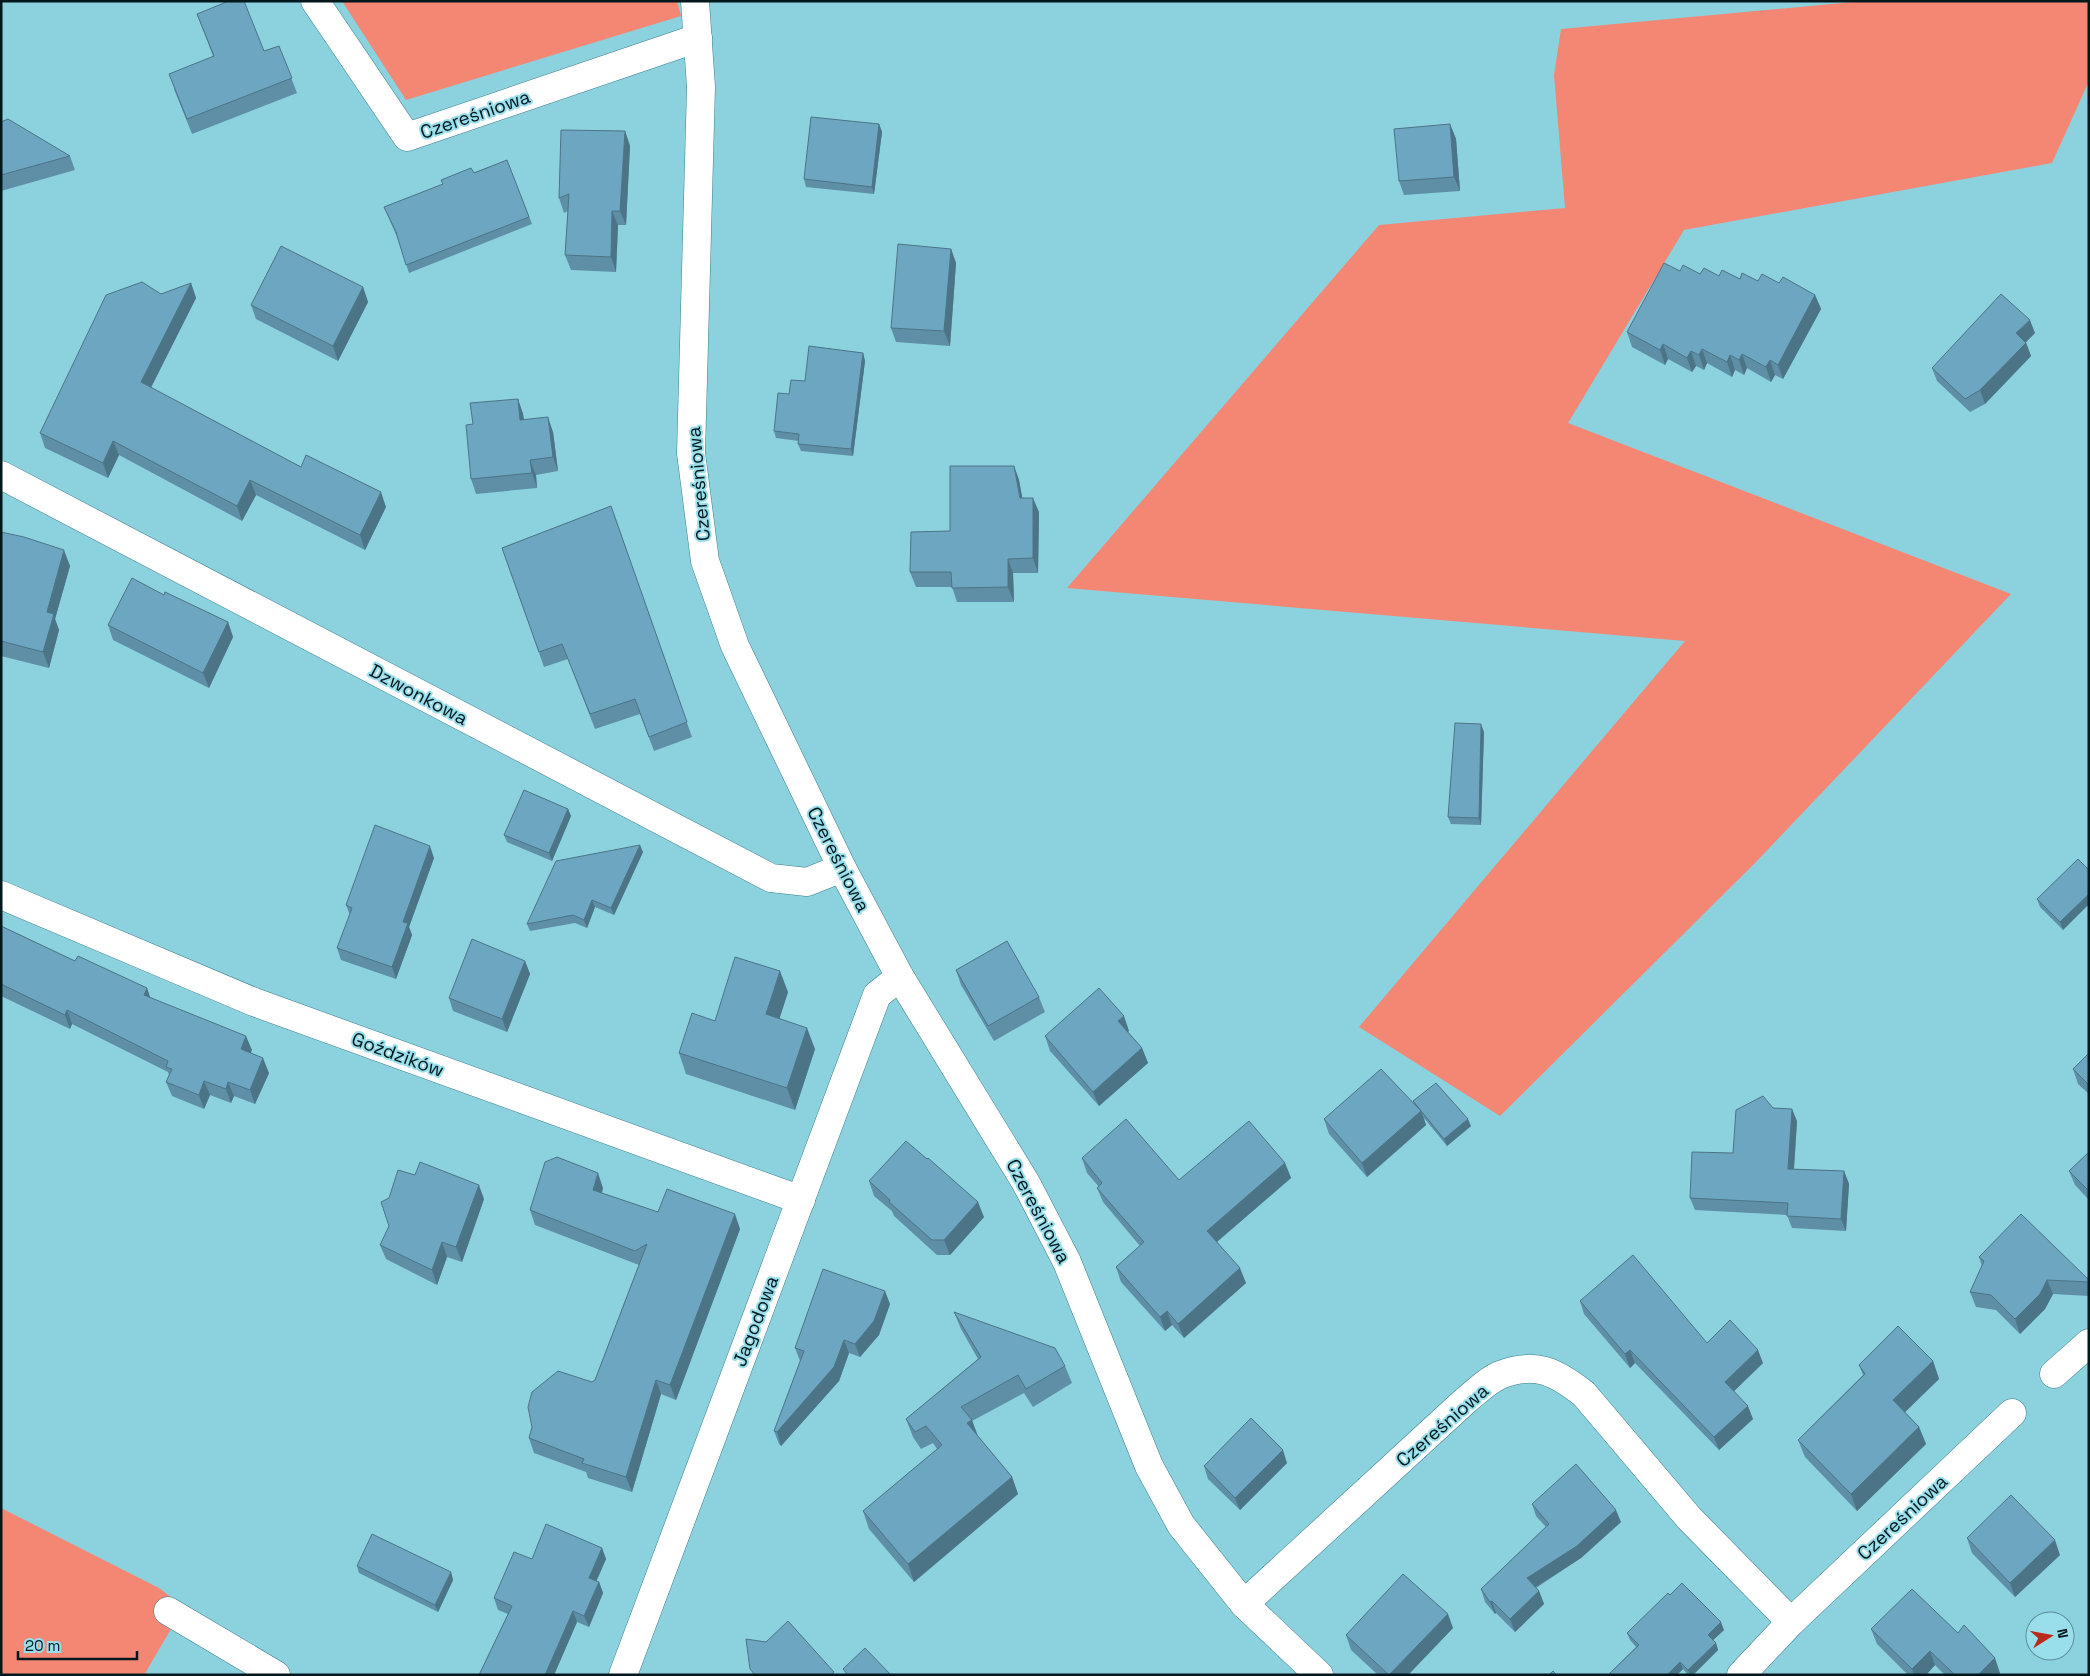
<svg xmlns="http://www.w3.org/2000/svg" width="2090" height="1676" font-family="'Space Grotesk',sans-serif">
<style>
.grass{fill:#f48674}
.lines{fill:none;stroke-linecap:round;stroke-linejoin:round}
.minor-casing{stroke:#3a7f8b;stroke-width:29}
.minor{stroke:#fff;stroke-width:28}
.wall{fill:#5e8fa6}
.shaded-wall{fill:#4c7487}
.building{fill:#6da6c1;stroke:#4c7487}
.labels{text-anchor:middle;stroke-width:4;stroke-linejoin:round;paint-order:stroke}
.street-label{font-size:19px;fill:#00171c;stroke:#99dfeb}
</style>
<rect width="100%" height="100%" fill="#8cd2de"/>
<g class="grass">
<path d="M 342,1 L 677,1 L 681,16 L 406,100 Z"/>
<path d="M 1864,1 L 2089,1 L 2089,81 L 2052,163 L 1684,230 L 1568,423 L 2011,594 L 1754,864 L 1500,1116 L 1359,1027 L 1685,641 L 1067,588 L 1379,225 L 1565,208 L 1554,75 L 1561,29 Z"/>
<path d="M 1,1508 L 159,1588 L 184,1607 L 144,1675 L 1,1675 Z"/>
</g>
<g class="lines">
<defs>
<g id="minor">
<path d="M 315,1 L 407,137 L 698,38"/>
<path d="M 695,1 L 701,87 L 691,453 L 705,561 L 735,646 L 842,868 L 900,977 L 1026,1183 L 1067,1262 L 1149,1466 L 1181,1525 L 1244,1604 L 1319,1675"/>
<path d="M 1,475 L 771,878 L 807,882 L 842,868"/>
<path d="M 1,895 L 254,1002 L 801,1200"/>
<path d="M 2054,1374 L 2089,1343"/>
<path d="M 1244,1604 L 1466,1400 C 1476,1392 1488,1380 1500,1375 C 1536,1361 1556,1372 1584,1394 L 1689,1518 L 1791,1622"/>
<path d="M 168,1611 L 276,1675"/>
<path d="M 623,1675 L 877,995 L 900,977"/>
<path d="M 1741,1675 L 1791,1622 L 2012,1413"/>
</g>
</defs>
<use href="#minor" class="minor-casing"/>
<use href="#minor" class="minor"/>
</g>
<g class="wall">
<path d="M 197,14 L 264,51 L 279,46 L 297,93 L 192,134 L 174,89 L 213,56 Z"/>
<path d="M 1,122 L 70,156 L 75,170 L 1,191 Z"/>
<path d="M 879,124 L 882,132 L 874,194 L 806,187 L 804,179 Z"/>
<path d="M 1450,124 L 1456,139 L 1460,191 L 1404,195 L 1399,181 Z"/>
<path d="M 625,131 L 630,146 L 626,225 L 618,225 L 616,272 L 571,270 L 565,255 L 568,211 L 564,213 L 559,198 Z"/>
<path d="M 507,160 L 532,224 L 409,273 L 397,237 L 384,207 Z"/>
<path d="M 951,249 L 956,263 L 950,346 L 896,342 L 891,328 Z"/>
<path d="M 1680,271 L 1779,283 L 1815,295 L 1821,309 L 1783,379 L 1775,375 L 1771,382 L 1747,368 L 1744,375 L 1735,370 L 1732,377 L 1707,363 L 1704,370 L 1696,366 L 1692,372 L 1668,359 L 1665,365 L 1632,347 L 1627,332 Z"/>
<path d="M 191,283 L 196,298 L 151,388 L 301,467 L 386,507 L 365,550 L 256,495 L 242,521 L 119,455 L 108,478 L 45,448 L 40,433 L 161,294 Z"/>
<path d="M 363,287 L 368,302 L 338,361 L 256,319 L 251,305 Z"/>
<path d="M 2035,333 L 2026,342 L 2031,356 L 1985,404 L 1970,412 L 1937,381 L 1932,368 Z"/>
<path d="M 863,353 L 865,361 L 853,456 L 801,451 L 798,444 L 799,441 L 776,438 L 774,431 L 789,394 L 805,381 Z"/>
<path d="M 518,399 L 523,414 L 524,420 L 553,432 L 558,471 L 536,475 L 537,488 L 476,494 L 471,479 L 473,424 Z"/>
<path d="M 1014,466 L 1019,480 L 1022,498 L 1039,512 L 1038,573 L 1013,573 L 1014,602 L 957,602 L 952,587 L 916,587 L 910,572 Z"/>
<path d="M 611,506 L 692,737 L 654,751 L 640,714 L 595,729 L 568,659 L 544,667 L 502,548 Z"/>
<path d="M 1,532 L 70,566 L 55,619 L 59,630 L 49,668 L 1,656 Z"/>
<path d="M 164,595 L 228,622 L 233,637 L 209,688 L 113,640 L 108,625 Z"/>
<path d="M 1484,732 L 1481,825 L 1451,824 L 1448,817 Z"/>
<path d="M 568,809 L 571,816 L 552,861 L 507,842 L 504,835 Z"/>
<path d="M 643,852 L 614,915 L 595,907 L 587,928 L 575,923 L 530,931 L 527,924 Z"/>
<path d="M 434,858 L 409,927 L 412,935 L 396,979 L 341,960 L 337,948 L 350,915 L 346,905 Z"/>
<path d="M 2089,870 L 2089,904 L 2063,930 L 2040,907 L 2037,899 Z"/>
<path d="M 1,926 L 75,961 L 147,988 L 150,998 L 252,1050 L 250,1053 L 269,1073 L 255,1104 L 234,1096 L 231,1103 L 210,1095 L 204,1109 L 172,1096 L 166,1082 L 169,1075 L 168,1072 L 72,1024 L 70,1029 L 1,996 Z"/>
<path d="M 525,961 L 530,974 L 507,1032 L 453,1011 L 449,998 Z"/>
<path d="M 956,970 L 1039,997 L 1045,1012 L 994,1041 L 961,985 Z"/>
<path d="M 788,992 L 779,1019 L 815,1049 L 795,1110 L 686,1074 L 679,1053 L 715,1021 Z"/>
<path d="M 1129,1031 L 1128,1032 L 1142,1048 L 1148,1063 L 1099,1106 L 1050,1051 L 1045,1036 Z"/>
<path d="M 2089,1053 L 2089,1094 L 2078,1084 L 2073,1069 Z"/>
<path d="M 1413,1101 L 1471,1126 L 1447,1146 L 1424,1118 L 1426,1125 L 1367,1177 L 1329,1134 L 1324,1119 L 1414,1103 Z"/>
<path d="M 1773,1108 L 1797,1121 L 1794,1169 L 1844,1171 L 1849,1184 L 1846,1231 L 1792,1228 L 1787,1215 L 1695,1210 L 1690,1198 L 1733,1153 Z"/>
<path d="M 2089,1152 L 2089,1200 L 2075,1185 L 2069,1171 Z"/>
<path d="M 1082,1158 L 1179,1180 L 1285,1163 L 1291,1178 L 1217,1242 L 1246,1283 L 1184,1338 L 1172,1325 L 1165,1331 L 1121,1282 L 1116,1267 L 1140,1246 L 1103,1202 L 1097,1188 L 1099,1187 L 1087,1173 Z"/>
<path d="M 927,1159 L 984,1217 L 950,1255 L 937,1255 L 894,1216 L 892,1211 L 874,1196 L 869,1181 Z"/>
<path d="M 603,1188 L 602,1193 L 658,1212 L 740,1229 L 676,1400 L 661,1394 L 632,1492 L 588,1478 L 586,1472 L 534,1453 L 529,1438 L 595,1380 L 639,1265 L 535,1225 L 530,1210 Z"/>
<path d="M 484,1199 L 462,1262 L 447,1257 L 437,1285 L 386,1259 L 380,1245 Z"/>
<path d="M 1979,1257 L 2089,1280 L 2089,1296 L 2053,1294 L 2045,1309 L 2020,1334 L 1996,1310 L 1976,1307 L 1970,1292 L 1982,1266 Z"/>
<path d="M 1580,1301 L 1707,1343 L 1763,1363 L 1734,1391 L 1753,1419 L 1719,1450 L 1635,1363 L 1630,1368 L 1584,1314 Z"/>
<path d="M 890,1304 L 879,1335 L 860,1357 L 849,1353 L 839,1381 L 781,1446 L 779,1444 L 774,1431 L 800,1361 L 795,1348 Z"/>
<path d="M 954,1312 L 1065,1366 L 1072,1383 L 1033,1407 L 1024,1393 L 972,1421 L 978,1436 L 1012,1477 L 1018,1494 L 914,1582 L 869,1529 L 863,1511 L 937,1449 L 933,1443 L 921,1449 L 913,1437 L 906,1419 L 978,1359 L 961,1329 Z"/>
<path d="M 1933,1361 L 1939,1379 L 1905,1412 L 1919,1427 L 1926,1444 L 1857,1511 L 1805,1457 L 1798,1440 L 1863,1375 L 1859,1365 Z"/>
<path d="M 1287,1463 L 1240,1510 L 1208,1479 L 1204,1466 Z"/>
<path d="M 1532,1504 L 1621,1522 L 1581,1558 L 1536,1588 L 1539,1591 L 1544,1604 L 1515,1632 L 1496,1613 L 1495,1614 L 1485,1602 L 1481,1589 L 1546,1527 L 1536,1516 Z"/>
<path d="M 1967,1538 L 2060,1555 L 2015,1597 L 1972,1553 Z"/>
<path d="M 602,1548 L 606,1559 L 596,1581 L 599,1582 L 603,1593 L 589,1627 L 577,1622 L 554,1675 L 479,1675 L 508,1614 L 498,1610 L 494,1598 L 532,1559 Z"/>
<path d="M 357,1566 L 451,1572 L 453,1580 L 438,1612 L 359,1573 Z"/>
<path d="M 1670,1595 L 1724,1630 L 1713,1640 L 1716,1643 L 1718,1650 L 1693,1675 L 1688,1675 L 1683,1669 L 1677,1675 L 1608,1675 L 1636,1647 L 1630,1640 L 1627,1633 Z"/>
<path d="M 1453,1628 L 1408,1675 L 1378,1675 L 1351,1650 L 1346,1635 Z"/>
<path d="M 1871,1629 L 2000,1673 L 1998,1675 L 1945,1675 L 1935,1665 L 1926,1675 L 1908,1675 L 1877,1644 Z"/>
</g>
<g class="shaded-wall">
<path d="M 879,124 L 882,132 L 874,194 L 872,187 Z"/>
<path d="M 1450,124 L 1456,139 L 1460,191 L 1454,177 Z"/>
<path d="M 625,131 L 630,146 L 626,225 L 620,211 Z"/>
<path d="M 612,211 L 618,225 L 616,272 L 611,257 Z"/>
<path d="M 951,249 L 956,263 L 950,346 L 944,331 Z"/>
<path d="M 191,283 L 196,298 L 146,397 L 141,382 Z"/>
<path d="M 363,287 L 368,302 L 338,361 L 333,346 Z"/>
<path d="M 1815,295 L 1821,309 L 1783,379 L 1778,365 Z"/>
<path d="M 2030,320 L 2035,333 L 2021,347 L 2016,333 Z"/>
<path d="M 2026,343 L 2031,356 L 1985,404 L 1980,390 Z"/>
<path d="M 1663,344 L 1668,359 L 1665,365 L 1660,350 Z"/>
<path d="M 1702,349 L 1707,363 L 1704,370 L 1699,355 Z"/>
<path d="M 1691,351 L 1696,366 L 1692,372 L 1687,358 Z"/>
<path d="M 863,353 L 865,361 L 853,456 L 851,449 Z"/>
<path d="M 1742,354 L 1747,368 L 1744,375 L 1739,360 Z"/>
<path d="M 1730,355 L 1735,370 L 1732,377 L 1727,362 Z"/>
<path d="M 1770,360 L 1775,375 L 1771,382 L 1766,367 Z"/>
<path d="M 518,399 L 523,414 L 526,434 L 520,420 Z"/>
<path d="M 548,417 L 553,432 L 558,471 L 553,457 Z"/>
<path d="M 113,441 L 119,455 L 108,478 L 103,463 Z"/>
<path d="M 530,460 L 536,475 L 537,488 L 532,473 Z"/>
<path d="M 1014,466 L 1019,480 L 1025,512 L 1020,498 Z"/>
<path d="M 250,480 L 256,495 L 242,521 L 237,506 Z"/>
<path d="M 381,492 L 386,507 L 365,550 L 360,535 Z"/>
<path d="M 1033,498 L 1039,512 L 1038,573 L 1033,558 Z"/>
<path d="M 64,550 L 70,566 L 55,619 L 59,630 L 49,668 L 43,652 L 47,612 Z"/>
<path d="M 1008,559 L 1013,573 L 1014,602 L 1008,587 Z"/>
<path d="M 228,622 L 233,637 L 209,688 L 203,673 Z"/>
<path d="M 1481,724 L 1484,732 L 1481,825 L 1479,818 Z"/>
<path d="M 568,809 L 571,816 L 552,861 L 549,853 Z"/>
<path d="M 640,845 L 643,852 L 614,915 L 611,908 Z"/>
<path d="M 430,846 L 434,858 L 409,927 L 412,935 L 396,979 L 392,967 L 403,922 Z"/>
<path d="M 2089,894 L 2089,904 L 2063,930 L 2060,922 Z"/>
<path d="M 592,900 L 595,907 L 587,928 L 584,920 Z"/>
<path d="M 525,961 L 530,974 L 507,1032 L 502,1019 Z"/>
<path d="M 780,971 L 788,992 L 774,1036 L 766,1014 Z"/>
<path d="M 147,988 L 152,1003 L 144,995 Z"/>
<path d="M 67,1010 L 72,1024 L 70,1029 L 65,1015 Z"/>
<path d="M 1124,1016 L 1129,1031 L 1123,1036 L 1118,1021 Z"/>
<path d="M 807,1028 L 815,1049 L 795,1110 L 787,1088 Z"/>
<path d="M 246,1036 L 252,1050 L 246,1063 L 241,1049 Z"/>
<path d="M 1142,1048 L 1148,1063 L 1099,1106 L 1093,1092 Z"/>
<path d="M 263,1058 L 269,1073 L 255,1104 L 250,1090 Z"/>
<path d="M 204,1081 L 210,1095 L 204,1109 L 199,1095 Z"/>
<path d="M 228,1082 L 234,1096 L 231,1103 L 226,1089 Z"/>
<path d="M 1792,1109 L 1797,1121 L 1793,1182 L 1788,1169 Z"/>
<path d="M 1421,1111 L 1426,1125 L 1367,1177 L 1362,1163 Z"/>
<path d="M 1468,1119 L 1471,1126 L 1447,1146 L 1444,1139 Z"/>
<path d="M 1285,1163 L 1291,1178 L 1212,1246 L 1207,1231 Z"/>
<path d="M 1844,1171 L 1849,1184 L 1846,1231 L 1841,1219 Z"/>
<path d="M 598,1173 L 603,1188 L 598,1205 L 593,1190 Z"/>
<path d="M 479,1185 L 484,1199 L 462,1262 L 456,1247 Z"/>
<path d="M 978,1202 L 984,1217 L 950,1255 L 944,1240 Z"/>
<path d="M 735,1214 L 740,1229 L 676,1400 L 670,1385 Z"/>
<path d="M 442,1242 L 447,1257 L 437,1285 L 432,1270 Z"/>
<path d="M 1240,1268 L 1246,1283 L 1184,1338 L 1178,1324 Z"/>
<path d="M 2047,1280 L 2053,1294 L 2045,1309 L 2020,1334 L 2015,1319 Z"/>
<path d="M 885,1291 L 890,1304 L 879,1335 L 860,1357 L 855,1344 Z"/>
<path d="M 1167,1311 L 1172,1325 L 1165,1331 L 1160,1317 Z"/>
<path d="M 844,1340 L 849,1353 L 839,1381 L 781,1446 L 777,1432 Z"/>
<path d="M 1630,1350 L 1635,1363 L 1630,1368 L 1625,1354 Z"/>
<path d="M 1758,1350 L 1763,1363 L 1730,1395 L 1725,1382 Z"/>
<path d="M 1933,1361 L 1939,1379 L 1900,1417 L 1893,1400 Z"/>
<path d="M 656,1380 L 661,1394 L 632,1492 L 626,1477 Z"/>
<path d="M 1748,1406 L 1753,1419 L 1719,1450 L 1714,1437 Z"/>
<path d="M 972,1420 L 978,1437 L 967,1423 Z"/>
<path d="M 1919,1427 L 1926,1444 L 1857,1511 L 1851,1494 Z"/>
<path d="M 1283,1450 L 1287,1463 L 1240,1510 L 1235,1498 Z"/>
<path d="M 1012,1477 L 1018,1494 L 914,1582 L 908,1564 Z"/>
<path d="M 1616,1510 L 1621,1522 L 1581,1558 L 1531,1590 L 1527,1578 Z"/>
<path d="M 2055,1540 L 2060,1555 L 2015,1597 L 2010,1583 Z"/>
<path d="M 602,1548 L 606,1559 L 593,1589 L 589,1578 Z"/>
<path d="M 451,1572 L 453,1580 L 438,1612 L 435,1605 Z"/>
<path d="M 599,1582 L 603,1593 L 589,1627 L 584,1616 Z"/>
<path d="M 1539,1591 L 1544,1604 L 1515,1632 L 1510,1619 Z"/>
<path d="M 1492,1601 L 1496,1613 L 1495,1614 L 1490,1602 Z"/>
<path d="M 573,1611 L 577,1622 L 554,1675 L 545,1675 Z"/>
<path d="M 1448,1614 L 1453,1628 L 1408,1675 L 1389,1675 Z"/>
<path d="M 1721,1622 L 1724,1630 L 1711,1642 L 1708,1635 Z"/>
<path d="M 1716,1643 L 1718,1650 L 1693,1675 L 1690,1675 L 1688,1670 Z"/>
<path d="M 1930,1651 L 1935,1665 L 1926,1675 L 1914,1675 L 1912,1669 Z"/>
<path d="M 1995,1658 L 2000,1673 L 1998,1675 L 1978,1675 Z"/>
<path d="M 1680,1662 L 1683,1669 L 1677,1675 L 1667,1675 Z"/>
</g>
<g class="building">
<path d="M 229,1 L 244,1 L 264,51 L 279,46 L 292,78 L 187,119 L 169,74 L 214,56 L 197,14 Z"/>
<path d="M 811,117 L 879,124 L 872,187 L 804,179 Z"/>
<path d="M 8,119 L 70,156 L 1,175 L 1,122 Z"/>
<path d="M 1450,124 L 1454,177 L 1399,181 L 1394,129 Z"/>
<path d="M 561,130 L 625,131 L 620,211 L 612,211 L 611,257 L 565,255 L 569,194 L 559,198 Z"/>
<path d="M 507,160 L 529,217 L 406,265 L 396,232 L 384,207 L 443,184 L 441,180 L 471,168 L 474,173 Z"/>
<path d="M 898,244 L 951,249 L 944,331 L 891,328 Z"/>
<path d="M 281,246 L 363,287 L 333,346 L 251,305 Z"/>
<path d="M 1664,263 L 1680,271 L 1683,265 L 1700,274 L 1704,268 L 1719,276 L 1722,270 L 1740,279 L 1742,273 L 1758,281 L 1762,274 L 1779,283 L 1783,277 L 1815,295 L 1778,365 L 1770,360 L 1766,367 L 1742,354 L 1739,360 L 1730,355 L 1727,362 L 1702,349 L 1699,355 L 1691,351 L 1687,358 L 1663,344 L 1660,350 L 1627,332 Z"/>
<path d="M 142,282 L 161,294 L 191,283 L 141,382 L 301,467 L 306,455 L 381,492 L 360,535 L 250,480 L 237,506 L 113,441 L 103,463 L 40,433 L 106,295 Z"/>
<path d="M 2001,294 L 2030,320 L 2016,333 L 2026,343 L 1980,390 L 1965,399 L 1932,368 Z"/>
<path d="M 809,346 L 863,353 L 851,449 L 798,444 L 799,434 L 774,431 L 778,393 L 789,394 L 791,380 L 805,381 Z"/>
<path d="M 518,399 L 520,420 L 548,417 L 553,457 L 530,460 L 532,473 L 471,479 L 466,425 L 473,424 L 470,403 Z"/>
<path d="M 950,466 L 1014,466 L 1020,498 L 1033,498 L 1033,558 L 1008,559 L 1008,587 L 952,588 L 951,572 L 910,572 L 911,532 L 950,531 Z"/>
<path d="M 611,506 L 687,722 L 649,737 L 635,699 L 590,714 L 562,644 L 539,652 L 502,548 Z"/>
<path d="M 1,532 L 24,537 L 64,550 L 47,612 L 54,614 L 43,652 L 1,641 Z"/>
<path d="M 132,578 L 164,595 L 165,592 L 228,622 L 203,673 L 108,625 Z"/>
<path d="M 1455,723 L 1481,724 L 1479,818 L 1448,817 Z"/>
<path d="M 524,790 L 568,809 L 549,853 L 504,835 Z"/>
<path d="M 375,825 L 430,846 L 403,922 L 408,923 L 392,967 L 337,948 L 352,908 L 346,905 Z"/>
<path d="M 640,845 L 611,908 L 592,900 L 584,920 L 573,915 L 527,924 L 556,861 Z"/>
<path d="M 2078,859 L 2089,870 L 2089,894 L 2060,922 L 2037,899 Z"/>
<path d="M 1,926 L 75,961 L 78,956 L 147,988 L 144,995 L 246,1036 L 241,1049 L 263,1058 L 250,1090 L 228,1082 L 226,1089 L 204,1081 L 199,1095 L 166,1082 L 172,1069 L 166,1067 L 168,1061 L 67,1010 L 65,1015 L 1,984 Z"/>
<path d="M 472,939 L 525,961 L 502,1019 L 449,998 Z"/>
<path d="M 1007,941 L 1039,997 L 988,1026 L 956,970 Z"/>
<path d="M 735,957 L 780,971 L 766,1014 L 807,1028 L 787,1088 L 679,1053 L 692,1013 L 715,1021 Z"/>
<path d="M 1099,988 L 1124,1016 L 1118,1021 L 1142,1048 L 1093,1092 L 1045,1036 Z"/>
<path d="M 2089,1053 L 2089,1085 L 2073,1069 Z"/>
<path d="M 1381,1069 L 1421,1111 L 1362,1163 L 1324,1119 Z"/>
<path d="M 1436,1083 L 1468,1119 L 1444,1139 L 1413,1101 Z"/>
<path d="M 1763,1096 L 1773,1108 L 1792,1109 L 1788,1169 L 1844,1171 L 1841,1219 L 1787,1216 L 1788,1203 L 1690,1198 L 1692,1152 L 1733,1153 L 1736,1110 Z"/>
<path d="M 1126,1119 L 1179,1180 L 1249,1121 L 1285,1163 L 1207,1231 L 1240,1268 L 1178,1324 L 1167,1311 L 1160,1317 L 1116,1267 L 1144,1242 L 1097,1188 L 1102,1183 L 1082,1158 Z"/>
<path d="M 906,1141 L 927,1159 L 928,1158 L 978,1202 L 944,1240 L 932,1240 L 889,1202 L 890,1200 L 869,1181 Z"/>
<path d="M 2089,1152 L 2089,1191 L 2069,1171 Z"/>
<path d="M 557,1157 L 598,1173 L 593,1190 L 658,1212 L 667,1189 L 735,1214 L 670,1385 L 656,1380 L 626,1477 L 582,1463 L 584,1459 L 529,1438 L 532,1427 L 528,1407 L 532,1392 L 558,1371 L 592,1382 L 595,1380 L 647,1244 L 635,1251 L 530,1210 L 545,1162 Z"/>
<path d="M 420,1162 L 479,1185 L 456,1247 L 442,1242 L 432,1270 L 380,1245 L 389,1226 L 381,1202 L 389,1198 L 398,1170 L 415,1175 Z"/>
<path d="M 2021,1214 L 2089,1280 L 2089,1282 L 2047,1280 L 2040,1294 L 2015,1319 L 1991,1295 L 1970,1292 L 1984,1261 L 1979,1257 Z"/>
<path d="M 1633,1255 L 1707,1343 L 1730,1320 L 1758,1350 L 1725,1382 L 1748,1406 L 1714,1437 L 1630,1350 L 1625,1354 L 1580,1301 Z"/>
<path d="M 823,1269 L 885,1291 L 874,1321 L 855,1344 L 844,1340 L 834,1367 L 777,1432 L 774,1431 L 804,1351 L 795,1348 Z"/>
<path d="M 954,1312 L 1055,1348 L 1065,1366 L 1026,1389 L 1018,1375 L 961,1407 L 972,1420 L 967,1423 L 1012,1477 L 908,1564 L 863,1511 L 942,1445 L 926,1426 L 915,1432 L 906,1419 L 981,1357 Z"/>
<path d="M 1898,1326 L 1933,1361 L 1893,1400 L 1919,1427 L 1851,1494 L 1798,1440 L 1865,1374 L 1859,1365 Z"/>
<path d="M 1251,1418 L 1283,1450 L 1235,1498 L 1204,1466 Z"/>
<path d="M 1576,1464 L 1616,1510 L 1577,1546 L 1527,1578 L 1539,1591 L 1510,1619 L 1492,1601 L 1490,1602 L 1481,1589 L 1549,1524 L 1532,1504 Z"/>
<path d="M 2011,1495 L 2055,1540 L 2010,1583 L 1967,1538 Z"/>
<path d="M 546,1524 L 602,1548 L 589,1578 L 599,1582 L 584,1616 L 573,1611 L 545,1675 L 479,1675 L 512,1606 L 494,1598 L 514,1552 L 532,1559 Z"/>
<path d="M 372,1534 L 451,1572 L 435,1605 L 357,1566 Z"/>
<path d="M 1403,1574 L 1448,1614 L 1389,1675 L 1346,1635 Z"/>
<path d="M 1682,1583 L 1721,1622 L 1708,1635 L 1716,1643 L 1688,1670 L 1680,1662 L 1667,1675 L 1608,1675 L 1639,1645 L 1627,1633 L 1668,1593 L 1670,1595 Z"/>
<path d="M 1912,1589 L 1958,1633 L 1964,1625 L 1995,1658 L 1978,1675 L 1955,1675 L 1930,1651 L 1912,1669 L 1871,1629 Z"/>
<path d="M 788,1621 L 834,1672 L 831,1675 L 755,1675 L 750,1669 L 746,1639 L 766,1642 Z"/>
<path d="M 865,1648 L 891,1675 L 848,1675 L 843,1669 Z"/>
<path d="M 1553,1671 L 1557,1675 L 1549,1675 Z"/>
</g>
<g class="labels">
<g class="street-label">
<text transform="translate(475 114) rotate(-19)" y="7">Czereśniowa</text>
<text transform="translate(698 484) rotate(-95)" y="7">Czereśniowa</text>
<text transform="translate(419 694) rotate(28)" y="7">Dzwonkowa</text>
<text transform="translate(839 859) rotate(63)" y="7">Czereśniowa</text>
<text transform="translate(398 1054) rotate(20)" y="7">Goździków</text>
<text transform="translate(1039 1211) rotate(62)" y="7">Czereśniowa</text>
<text transform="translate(755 1321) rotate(-69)" y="7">Jagodowa</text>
<text transform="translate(1442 1425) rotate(-41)" y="7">Czereśniowa</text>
<text transform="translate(1902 1517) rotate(-43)" y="7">Czereśniowa</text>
</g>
</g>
<rect width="2090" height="1676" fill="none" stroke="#00171c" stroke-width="5"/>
<g transform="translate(2050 1636) rotate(79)"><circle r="24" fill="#99dfeb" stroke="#5c8f98"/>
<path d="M0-4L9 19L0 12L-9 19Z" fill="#b92c1c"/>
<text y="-8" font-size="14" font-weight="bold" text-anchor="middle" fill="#00171c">N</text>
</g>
<path d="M18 1651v8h119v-8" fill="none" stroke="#00171c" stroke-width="2.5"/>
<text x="25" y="1651" font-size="15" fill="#00171c" stroke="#99dfeb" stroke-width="4" paint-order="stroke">20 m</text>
</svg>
